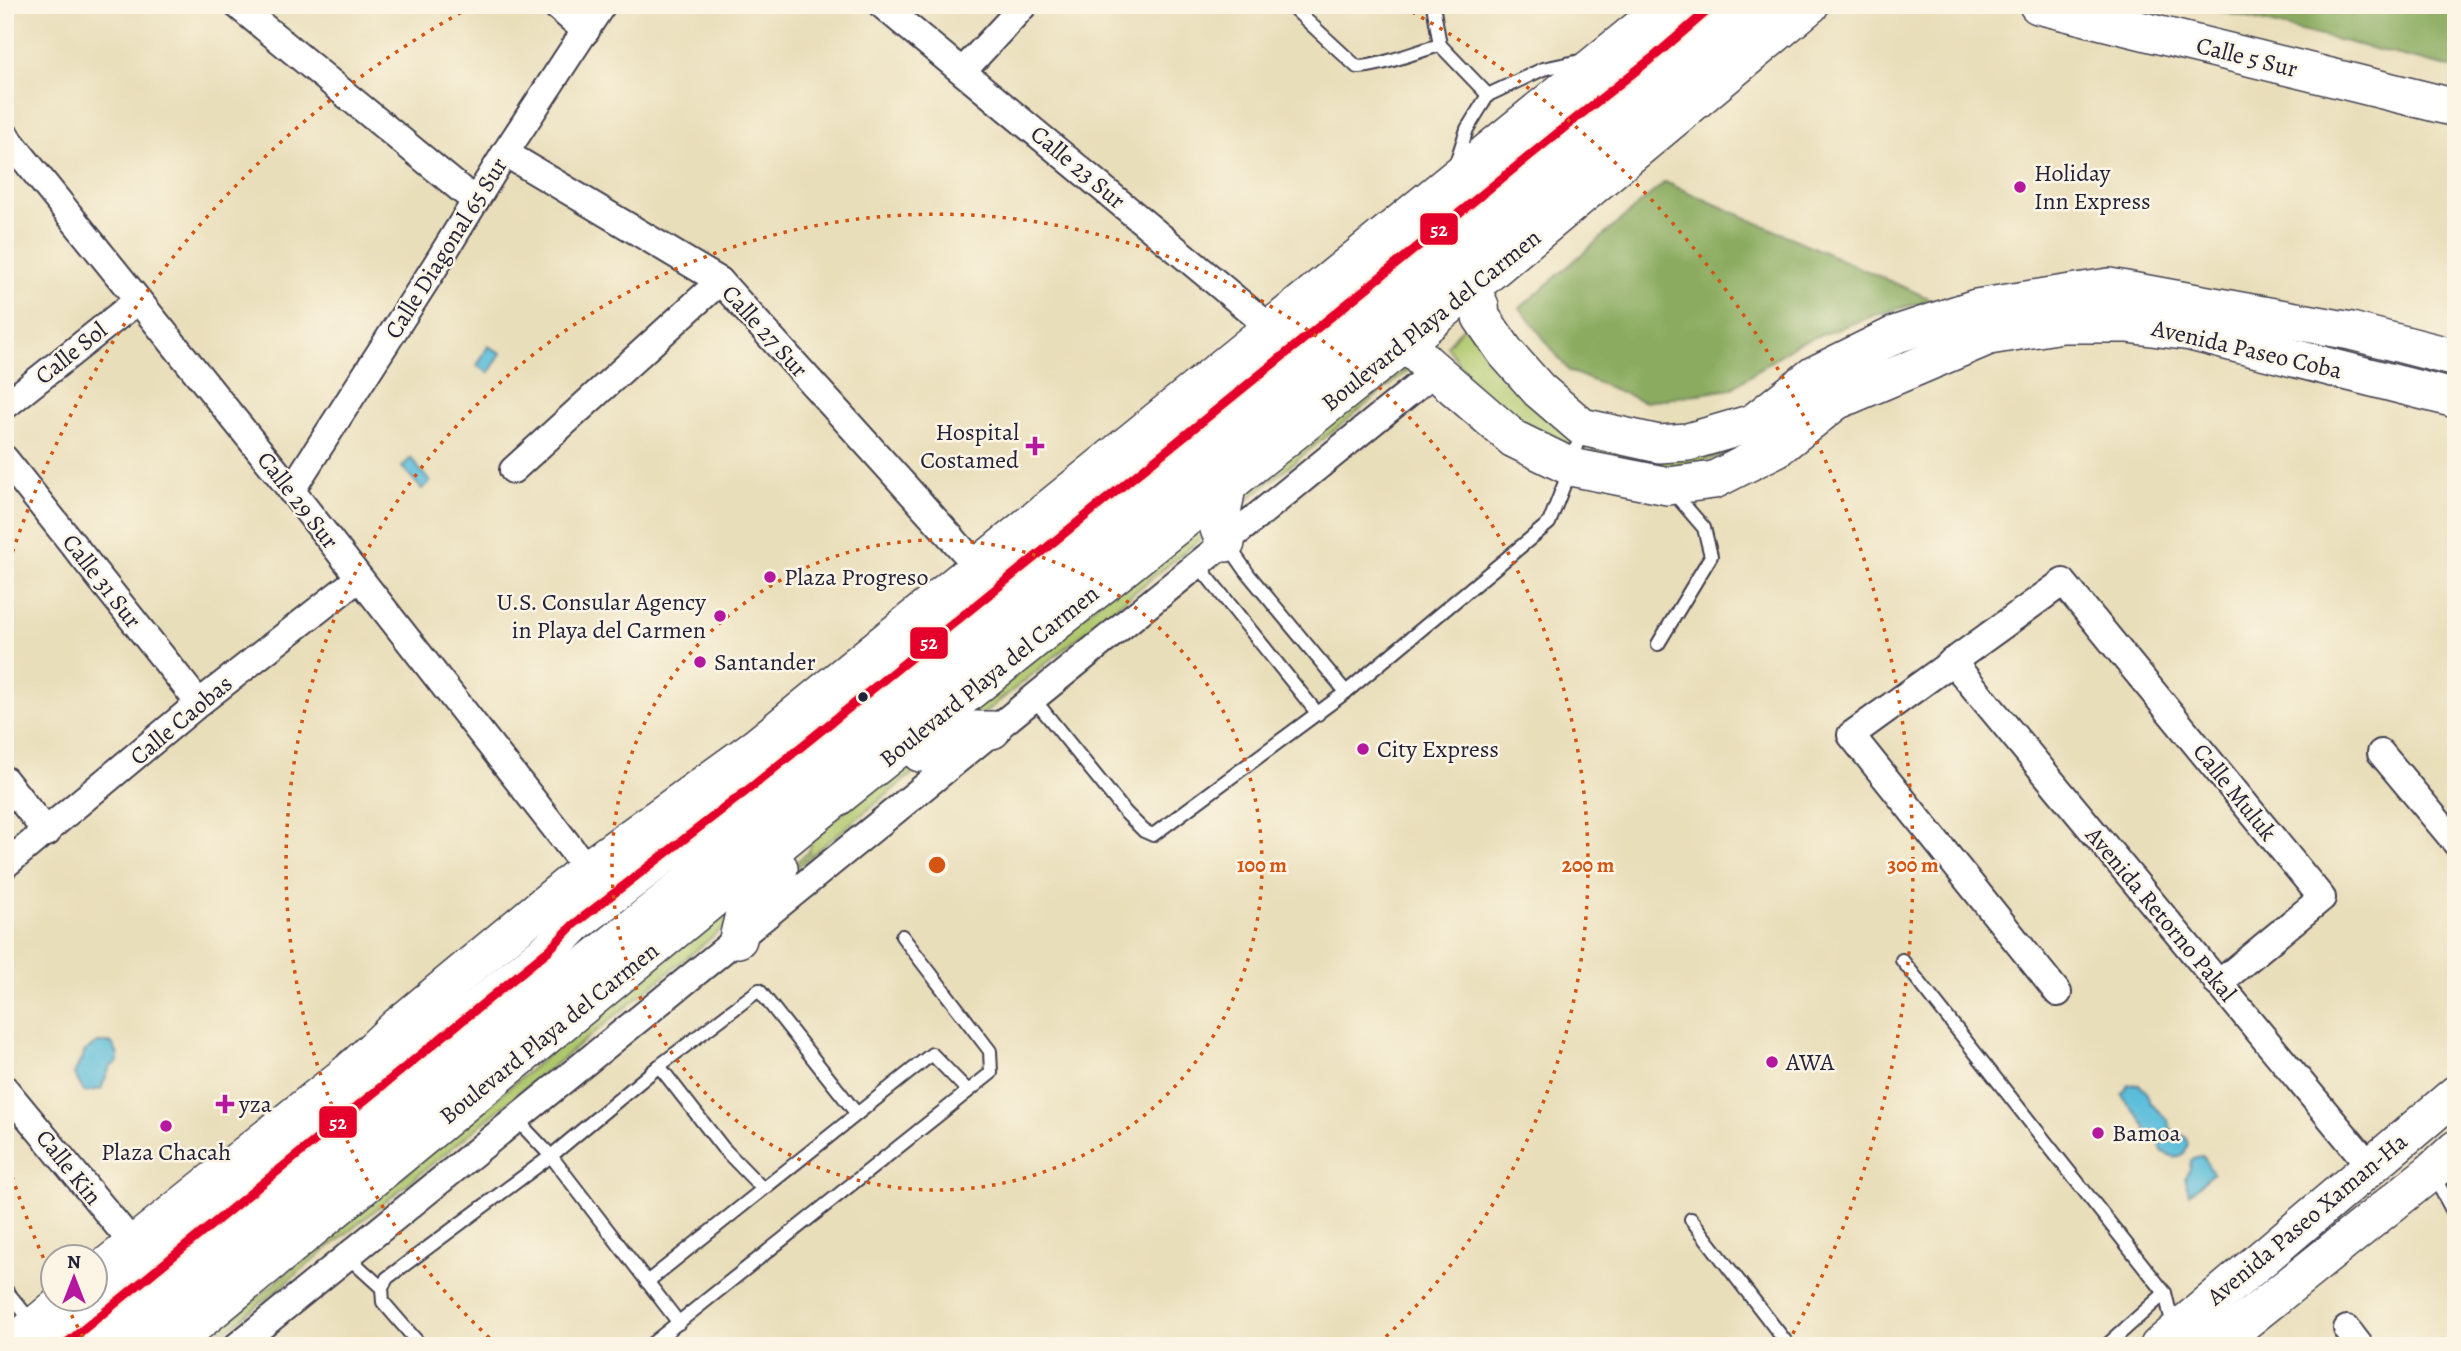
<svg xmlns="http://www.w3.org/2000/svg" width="2461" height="1351" font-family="Alegreya,serif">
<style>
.green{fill:#afc76c;stroke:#687454;stroke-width:2}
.forest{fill:#8bac60;stroke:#56674e;stroke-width:2}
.water{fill:#5cbdda;stroke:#3f708a;stroke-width:2}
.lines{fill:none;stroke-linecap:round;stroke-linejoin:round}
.lane-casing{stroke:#403e4e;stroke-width:16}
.street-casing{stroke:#403e4e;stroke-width:30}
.secondary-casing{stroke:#403e4e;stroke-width:40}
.highway-casing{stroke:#403e4e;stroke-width:42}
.lane{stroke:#fff;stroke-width:12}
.street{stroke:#fff;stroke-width:26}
.secondary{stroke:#fff;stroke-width:37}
.highway{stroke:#fff;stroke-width:38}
.bus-1-casing{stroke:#fcf5e5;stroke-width:14}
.bus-1{stroke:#e4002b;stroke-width:9}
.ring{fill:none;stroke:#d45411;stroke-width:3.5;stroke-dasharray:3.5 7}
.poi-dot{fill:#b5179e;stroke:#fcf5e5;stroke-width:2.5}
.bus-dot{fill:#22223b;stroke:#fcf5e5;stroke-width:2.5}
.labels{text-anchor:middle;stroke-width:5;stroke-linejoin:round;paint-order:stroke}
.street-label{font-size:24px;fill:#22223b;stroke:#fcf5e5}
.poi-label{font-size:24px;fill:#22223b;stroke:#fcf5e5;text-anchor:start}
.centre{fill:#d45411;stroke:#fcf5e5;stroke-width:3.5}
.ring-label{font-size:21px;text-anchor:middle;font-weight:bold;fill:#d45411;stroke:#fcf5e5;stroke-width:5;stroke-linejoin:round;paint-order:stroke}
.line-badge{stroke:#fcf5e5;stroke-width:2.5}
.badge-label{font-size:19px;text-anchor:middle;font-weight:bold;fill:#fff}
</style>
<rect width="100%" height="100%" fill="#fcf5e5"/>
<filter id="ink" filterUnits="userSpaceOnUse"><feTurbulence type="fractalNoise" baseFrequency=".0143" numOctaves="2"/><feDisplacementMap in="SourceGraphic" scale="14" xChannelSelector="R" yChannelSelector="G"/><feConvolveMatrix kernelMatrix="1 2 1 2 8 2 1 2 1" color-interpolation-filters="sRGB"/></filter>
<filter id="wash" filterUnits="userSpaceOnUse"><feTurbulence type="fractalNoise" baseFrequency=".00686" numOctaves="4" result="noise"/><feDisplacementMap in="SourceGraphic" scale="28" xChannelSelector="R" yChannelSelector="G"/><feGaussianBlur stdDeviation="1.57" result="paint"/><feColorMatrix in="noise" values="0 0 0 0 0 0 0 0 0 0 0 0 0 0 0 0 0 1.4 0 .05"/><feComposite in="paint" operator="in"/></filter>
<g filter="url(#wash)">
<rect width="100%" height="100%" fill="#e9deba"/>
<g class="green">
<path d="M 1463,327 L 1469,328 L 1572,434 L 1571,446 L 1561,454 L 1478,392 L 1447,346 Z"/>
<path d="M 1410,369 L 1389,386 L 1232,512 L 1236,492 L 1393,370 Z"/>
<path d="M 1754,434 L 1751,446 L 1694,464 L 1648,469 L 1593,460 L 1594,449 Z"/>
<path d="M 1214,508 L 1209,532 L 978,718 L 956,720 Z"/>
<path d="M 954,740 L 756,900 L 762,889 L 809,852 L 812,837 L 896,770 L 913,767 Z"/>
<path d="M 738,896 L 732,921 L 211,1343 L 200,1346 Z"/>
</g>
<g class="forest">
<path d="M 2195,5 L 2456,5 L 2456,69 Z"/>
<path d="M 1665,182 L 1933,300 L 1881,313 L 1796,344 L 1731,389 L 1645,402 L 1569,371 L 1520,308 Z"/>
</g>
<g class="water">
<path d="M 488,346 L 501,353 L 489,373 L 477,366 Z"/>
<path d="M 411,458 L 430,482 L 422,489 L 402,467 Z"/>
<path d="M 98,1043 L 112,1043 L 118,1055 L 118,1062 L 110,1067 L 101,1089 L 84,1092 L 74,1074 L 85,1051 Z"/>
<path d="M 2139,1084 L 2146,1091 L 2150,1103 L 2167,1119 L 2171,1129 L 2185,1137 L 2188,1144 L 2184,1154 L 2175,1158 L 2162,1151 L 2159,1139 L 2146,1131 C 2141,1114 2131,1110 2122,1095 L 2128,1085 Z"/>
<path d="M 2202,1156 L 2213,1173 L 2189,1194 L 2185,1177 L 2190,1169 L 2191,1160 Z"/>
</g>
</g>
<g filter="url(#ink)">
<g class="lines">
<defs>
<g id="lane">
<path d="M 1290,5 L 1357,67 C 1379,67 1418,51 1440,45 L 1488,95"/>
<path d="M 1433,5 L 1440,45"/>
<path d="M 1455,166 L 1467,129 L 1488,95 L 1543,69 L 1580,61"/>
<path d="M 1228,545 L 1249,575 L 1346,692"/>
<path d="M 1198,565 L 1318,714"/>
<path d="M 1658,644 L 1711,556 L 1704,528 L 1673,492"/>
<path d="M 1033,698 L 1126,813 L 1144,831 L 1153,835 L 1346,692 L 1549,523 L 1571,467 L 1582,429"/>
<path d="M 1902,960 L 2165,1293 L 2174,1330 L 2188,1346"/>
<path d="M 659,1066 L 723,1148 L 763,1189"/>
<path d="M 516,1119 L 551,1156 L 679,1323"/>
<path d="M 2433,1175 L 2456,1217"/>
<path d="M 1691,1219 L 1789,1346"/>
<path d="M 348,1257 L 382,1288"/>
<path d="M 647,1282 L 932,1054 L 968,1091"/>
<path d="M 5,1289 L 33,1323"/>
<path d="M 421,1346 L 383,1302 L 382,1288 L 387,1278 L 551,1156 L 659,1066 L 759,990 L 857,1114"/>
<path d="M 649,1346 L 991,1073 L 990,1051 L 902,936"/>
<path d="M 2106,1346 L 2165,1293"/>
</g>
<g id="street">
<path d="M 237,5 L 475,201"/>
<path d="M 555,5 L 586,31"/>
<path d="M 882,5 L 1272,329"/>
<path d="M 963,71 L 1024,5"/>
<path d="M 5,135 L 280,476 L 587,869"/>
<path d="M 505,153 L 720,281 L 978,567"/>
<path d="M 5,406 L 137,301"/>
<path d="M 5,459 L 199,703"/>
<path d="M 513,470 L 720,281"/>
<path d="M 291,491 L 436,265 L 505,153 L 602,5"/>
<path d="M 1952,661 L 2370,1166"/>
<path d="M 2381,753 L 2456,843"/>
<path d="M 5,780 L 47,833"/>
<path d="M 5,865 L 199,703 L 359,578"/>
<path d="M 2058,993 L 1851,735 L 2063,582 L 2322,898 L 2218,984"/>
<path d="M 5,1089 L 133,1244"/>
<path d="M 2347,1329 L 2360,1346"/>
<path d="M 237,1346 L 1427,378 L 1425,362"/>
</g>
<g id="secondary">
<path d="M 2038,5 L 2456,108"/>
<path d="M 1471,289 L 1480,306 L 1481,317 L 1506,353 L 1539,390 L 1582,427 L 1659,444 L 1688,442 L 1753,423 L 1814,375 L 1897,334 L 1976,308 L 2109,287 L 2351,331 L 2456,358"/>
<path d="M 1406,342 L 1425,362 L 1514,439 L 1571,467 L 1668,486 L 1714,480 L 1777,448 L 1836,401 L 1989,336 L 2062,324 L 2127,324 L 2191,332 L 2456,399"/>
<path d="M 1226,543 L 1219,529 L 1228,482"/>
<path d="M 920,753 L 952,730 L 992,730"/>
<path d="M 738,939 L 749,893 L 779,868"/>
<path d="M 94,1276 L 354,1068 L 397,1027 L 587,869 L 756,747 L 1668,5"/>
<path d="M 11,1346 L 68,1298"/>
<path d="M 169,1346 L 810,819 L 1406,342 L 1810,5"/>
<path d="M 2159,1346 L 2456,1094"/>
<path d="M 2214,1346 L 2431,1172 L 2456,1149"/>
</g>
<g id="highway">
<path d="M 354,1068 L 391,1050 L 418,1029"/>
<path d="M 63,1346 L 549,950 L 573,925 L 754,785 L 1570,123 L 1656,55 L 1714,5"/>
<path d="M 116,1346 C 665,900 1219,460 1761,5"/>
</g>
</defs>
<use href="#lane" class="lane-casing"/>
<use href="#street" class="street-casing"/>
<use href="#secondary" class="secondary-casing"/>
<use href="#highway" class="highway-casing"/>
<use href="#lane" class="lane"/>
<use href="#street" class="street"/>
<use href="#secondary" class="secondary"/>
<use href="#highway" class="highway"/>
<defs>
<path id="bus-1" d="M 63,1346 L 549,950 L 573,925 L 754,785 L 1570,123 L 1656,55 L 1714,5"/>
</defs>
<use href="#bus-1" class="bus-1-casing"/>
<use href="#bus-1" class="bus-1"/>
</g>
</g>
<g class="ring">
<circle cx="937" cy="865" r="325"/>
<path d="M497 1345A651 651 0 1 1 1377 1345"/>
<path d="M88 1346A976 976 0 0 1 64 1300M52 1277A976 976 0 0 1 6 1158M6 572A976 976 0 0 1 471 7M1403 7A976 976 0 0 1 1786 1346"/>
</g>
<g class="poi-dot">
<circle cx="2020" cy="187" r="7"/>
<path d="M1031.5 435.5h7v7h7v7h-7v7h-7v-7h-7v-7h7z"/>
<circle cx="770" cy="577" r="7"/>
<circle cx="720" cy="616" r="7"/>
<circle cx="700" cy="662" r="7"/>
<circle cx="1363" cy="749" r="7"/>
<circle cx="1772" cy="1062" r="7"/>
<path d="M221.5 1093.5h7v7h7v7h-7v7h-7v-7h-7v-7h7z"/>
<circle cx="166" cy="1126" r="7"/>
<circle cx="2098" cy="1133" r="7"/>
</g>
<circle class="bus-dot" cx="863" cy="697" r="6"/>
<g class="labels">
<g class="street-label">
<text transform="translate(2247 57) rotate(14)" y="8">Calle 5 Sur</text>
<text transform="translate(1078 167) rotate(40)" y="8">Calle 23 Sur</text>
<text transform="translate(446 248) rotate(-58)" y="8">Calle Diagonal 65 Sur</text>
<text transform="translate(1431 320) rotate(-39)" y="8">Boulevard Playa del Carmen</text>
<text transform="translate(765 331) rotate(48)" y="8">Calle 27 Sur</text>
<text transform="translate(2247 349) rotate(13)" y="8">Avenida Paseo Coba</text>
<text transform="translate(71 353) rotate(-39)" y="8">Calle Sol</text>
<text transform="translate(298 500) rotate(52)" y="8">Calle 29 Sur</text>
<text transform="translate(102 581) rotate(52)" y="8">Calle 31 Sur</text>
<text transform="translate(989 676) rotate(-39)" y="8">Boulevard Playa del Carmen</text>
<text transform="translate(181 720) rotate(-40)" y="8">Calle Caobas</text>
<text transform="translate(2235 792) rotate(51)" y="8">Calle Muluk</text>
<text transform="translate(2161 914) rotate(50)" y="8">Avenida Retorno Pakal</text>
<text transform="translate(549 1033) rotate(-39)" y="8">Boulevard Playa del Carmen</text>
<text transform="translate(69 1167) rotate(51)" y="8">Calle Kin</text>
<text transform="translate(2307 1219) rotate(-40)" y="8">Avenida Paseo Xaman-Ha</text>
</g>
<g class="poi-label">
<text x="2034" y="181">Holiday<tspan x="2034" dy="28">Inn Express</tspan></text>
<text x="1019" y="440" text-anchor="end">Hospital<tspan x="1019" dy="28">Costamed</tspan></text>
<text x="784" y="585">Plaza Progreso</text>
<text x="706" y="610" text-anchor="end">U.S. Consular Agency<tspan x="706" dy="28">in Playa del Carmen</tspan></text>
<text x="714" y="670">Santander</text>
<text x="1377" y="757">City Express</text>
<text x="1786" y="1070">AWA</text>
<text x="239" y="1112">yza</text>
<text x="2112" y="1141">Bamoa</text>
<text x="166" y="1160" text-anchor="middle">Plaza Chacah</text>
</g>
</g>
<circle cx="937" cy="865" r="10" class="centre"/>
<g class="ring-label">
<text x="1262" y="872">100 m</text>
<text x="1588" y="872">200 m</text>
<text x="1913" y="872">300 m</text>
</g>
<g class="line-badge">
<rect x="1419" y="212" width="40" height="34" rx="7" fill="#e4002b"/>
<rect x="909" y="626" width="40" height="34" rx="7" fill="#e4002b"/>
<rect x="318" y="1105" width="40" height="34" rx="7" fill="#e4002b"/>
</g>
<g class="badge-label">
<text x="1439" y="236">52</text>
<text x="929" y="649">52</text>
<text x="338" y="1129">52</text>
</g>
<rect width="2461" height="1351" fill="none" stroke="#fcf5e5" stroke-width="28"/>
<g transform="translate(74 1278)"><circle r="33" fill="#fcf5e5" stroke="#a5a1a1" stroke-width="2"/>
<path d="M0-5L12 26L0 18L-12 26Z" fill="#b5179e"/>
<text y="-10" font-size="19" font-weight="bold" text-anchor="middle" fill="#22223b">N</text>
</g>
</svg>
